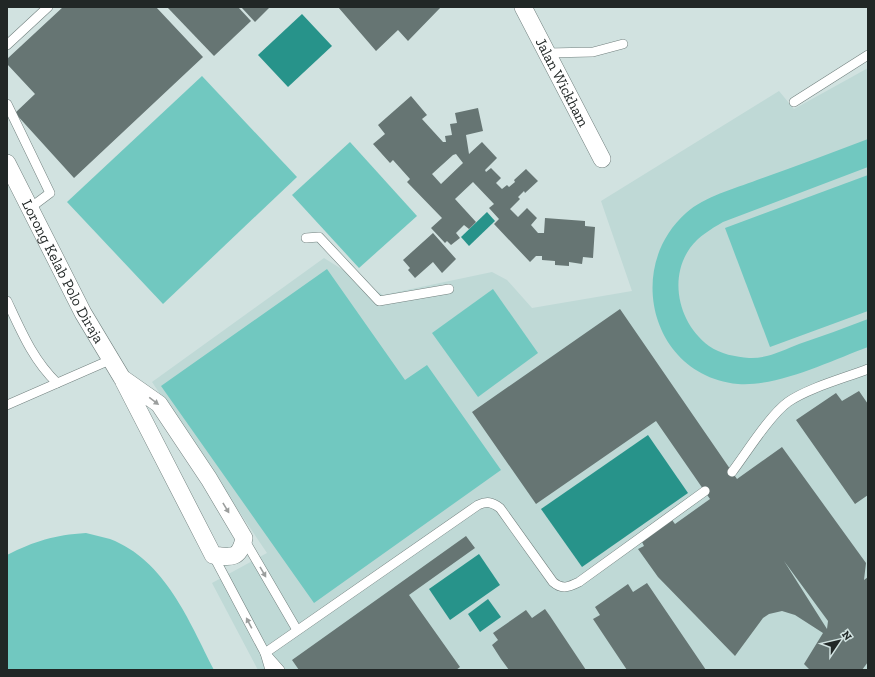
<svg xmlns="http://www.w3.org/2000/svg" width="875" height="677" font-family="'Zilla Slab',serif">
<style>
.built{fill:#bfd9d6}
.green{fill:#71c8c0}
.water{fill:#27938a}
.building{fill:#667573;fill-rule:evenodd}
.lines{fill:none;stroke-linecap:round;stroke-linejoin:round}
.service-casing{stroke:#72817f;stroke-width:10}
.minor-casing{stroke:#72817f;stroke-width:18}
.service{stroke:#fff;stroke-width:9}
.minor{stroke:#fff;stroke-width:17}
.oneway{fill:#9b9e9d}
.labels{text-anchor:middle;stroke-width:3;stroke-linejoin:round;paint-order:stroke}
.street-label{font-size:15px;fill:#212726;stroke:#d1e2e0}
</style>
<rect width="100%" height="100%" fill="#d1e2e0"/>
<path class="built" d="M 868,68 L 868,670 L 258,670 L 212,583 L 267,553 L 152,382 L 324,258 L 383,295 L 492,272 L 507,280 L 532,308 L 632,291 L 601,201 L 779,91 L 794,109 Z"/>
<g class="green">
<path d="M 202,76 L 297,177 L 163,304 L 67,202 Z"/>
<path d="M 868,139 L 868,167 L 723,222 C 711,229 699,236 690,248 C 668,279 679,324 709,346 C 720,354 736,357 749,358 C 766,359 784,350 799,344 C 822,336 845,328 868,319 L 868,347 C 830,361 778,387 738,384 C 652,376 624,268 686,213 C 705,196 734,189 757,180 C 794,167 831,153 868,139 Z"/>
<path d="M 350,142 L 417,216 L 359,268 L 292,195 Z"/>
<path d="M 868,175 L 868,311 L 770,347 L 725,228 Z"/>
<path d="M 327,269 L 405,380 L 427,365 L 501,470 L 314,603 L 161,386 Z"/>
<path d="M 493,289 L 538,353 L 478,397 L 432,333 Z"/>
<path d="M 86,533 C 94,535 102,537 110,539 C 165,560 189,621 214,670 L 7,670 L 7,555 C 35,541 54,535 86,533 Z"/>
</g>
<g class="water">
<path d="M 302,14 L 332,46 L 288,87 L 258,55 Z"/>
<path d="M 487,212 L 495,221 L 469,246 L 461,237 Z"/>
<path d="M 648,435 L 688,493 L 582,567 L 541,509 Z"/>
<path d="M 479,554 L 500,585 L 450,620 L 429,589 Z"/>
<path d="M 488,599 L 501,617 L 480,632 L 468,614 Z"/>
</g>
<g class="building">
<path d="M 63,7 L 156,7 L 203,57 L 74,178 L 15,113 L 35,94 L 7,64 L 7,59 Z"/>
<path d="M 167,7 L 238,7 L 251,21 L 214,56 Z"/>
<path d="M 241,7 L 270,7 L 255,22 Z"/>
<path d="M 338,7 L 441,7 L 408,41 L 398,30 L 376,51 Z"/>
<path d="M 411,96 L 427,115 L 422,119 L 443,142 L 446,142 L 445,136 L 452,135 L 450,124 L 457,123 L 455,113 L 478,108 L 483,131 L 466,135 L 469,154 L 482,142 L 497,158 L 485,170 L 486,172 L 491,168 L 501,178 L 496,183 L 502,189 L 507,185 L 509,187 L 515,182 L 514,180 L 526,169 L 538,181 L 525,193 L 524,191 L 518,197 L 520,199 L 510,209 L 518,217 L 527,208 L 537,218 L 531,225 L 538,233 L 544,233 L 545,218 L 585,221 L 585,226 L 595,227 L 593,258 L 583,257 L 582,264 L 569,262 L 569,266 L 555,265 L 555,261 L 542,260 L 542,256 L 536,256 L 530,262 L 494,224 L 499,219 L 489,208 L 494,204 L 473,182 L 455,199 L 476,222 L 469,229 L 464,225 L 456,233 L 460,238 L 451,245 L 447,241 L 445,243 L 431,228 L 442,218 L 407,182 L 410,179 L 393,160 L 390,163 L 373,144 L 385,134 L 378,125 ZM 456,154 L 463,163 L 441,184 L 432,174 L 453,155 Z"/>
<path d="M 433,233 L 456,259 L 442,273 L 433,262 L 415,278 L 408,270 L 410,268 L 403,260 Z"/>
<path d="M 620,309 L 737,479 L 782,447 L 866,563 L 864,580 L 868,577 L 868,662 L 862,670 L 810,670 L 804,664 L 823,633 L 795,615 L 782,611 L 769,614 L 763,618 L 735,656 L 658,577 L 638,549 L 644,546 L 642,542 L 672,520 L 675,524 L 710,499 L 656,421 L 536,504 L 472,412 ZM 784,561 L 828,621 L 827,629 Z"/>
<path d="M 859,391 L 868,404 L 868,495 L 855,504 L 796,420 L 836,393 L 842,401 Z"/>
<path d="M 466,536 L 475,548 L 409,595 L 460,667 L 456,670 L 299,670 L 292,660 Z"/>
<path d="M 647,583 L 706,670 L 627,670 L 593,619 L 600,615 L 595,607 L 628,584 L 633,592 Z"/>
<path d="M 545,609 L 550,616 L 586,670 L 509,670 L 501,659 L 492,645 L 498,640 L 493,633 L 526,610 L 532,618 Z"/>
</g>
<g class="lines">
<defs>
<g id="service">
<path d="M 7,45 L 48,7"/>
<path d="M 548,53 L 593,52 L 623,44"/>
<path d="M 794,102 L 868,55"/>
<path d="M 7,104 L 50,193 L 30,208"/>
<path d="M 306,238 L 319,237 L 379,301 L 449,289"/>
<path d="M 7,301 C 21,331 33,360 57,383"/>
<path d="M 7,405 L 110,360"/>
<path d="M 732,472 C 747,452 770,415 788,402 C 808,388 845,378 868,369"/>
<path d="M 244,539 L 297,630"/>
<path d="M 213,555 L 265,653 L 280,670"/>
<path d="M 270,670 L 265,653 L 478,505 C 487,501 492,502 500,508 L 553,582 C 562,590 569,587 579,582 L 705,491"/>
</g>
<g id="minor">
<path id="s1" d="M 523,7 L 602,159"/>
<path id="s2" d="M 7,163 L 83,313 L 122,378 L 213,555 C 231,558 240,559 244,538 L 209,479 L 159,404 L 122,378"/>
</g>
</defs>
<use href="#service" class="service-casing"/>
<use href="#minor" class="minor-casing"/>
<use href="#service" class="service"/>
<use href="#minor" class="minor"/>
</g>
<defs><path id="oneway-solid" d="M-6-.8H1V-3.2L6.5 0L1 3.2V.8H-6Z"/></defs>
<g class="oneway">
<use href="#oneway-solid" transform="translate(154 401) rotate(37)"/>
<use href="#oneway-solid" transform="translate(226 508) rotate(59)"/>
<use href="#oneway-solid" transform="translate(263 572) rotate(60)"/>
<use href="#oneway-solid" transform="translate(249 623) rotate(-118)"/>
</g>
<g class="labels">
<g class="street-label">
<text dy="5" stroke="none"><textPath href="#s1" startOffset="85">Jalan Wickham</textPath></text>
<text dy="5" stroke="none"><textPath href="#s2" startOffset="122">Lorong Kelab Polo Diraja</textPath></text>
</g>
</g>
<rect width="875" height="677" fill="none" stroke="#212726" stroke-width="16"/>
<g transform="translate(839 641) rotate(55)" stroke="#d1e2e0" stroke-width="3" paint-order="stroke">
<path d="M0-3L7 15L0 10L-7 15Z" fill="#212726"/>
<text y="-6" font-size="11" font-weight="bold" text-anchor="middle" fill="#212726">N</text>
</g>
</svg>
